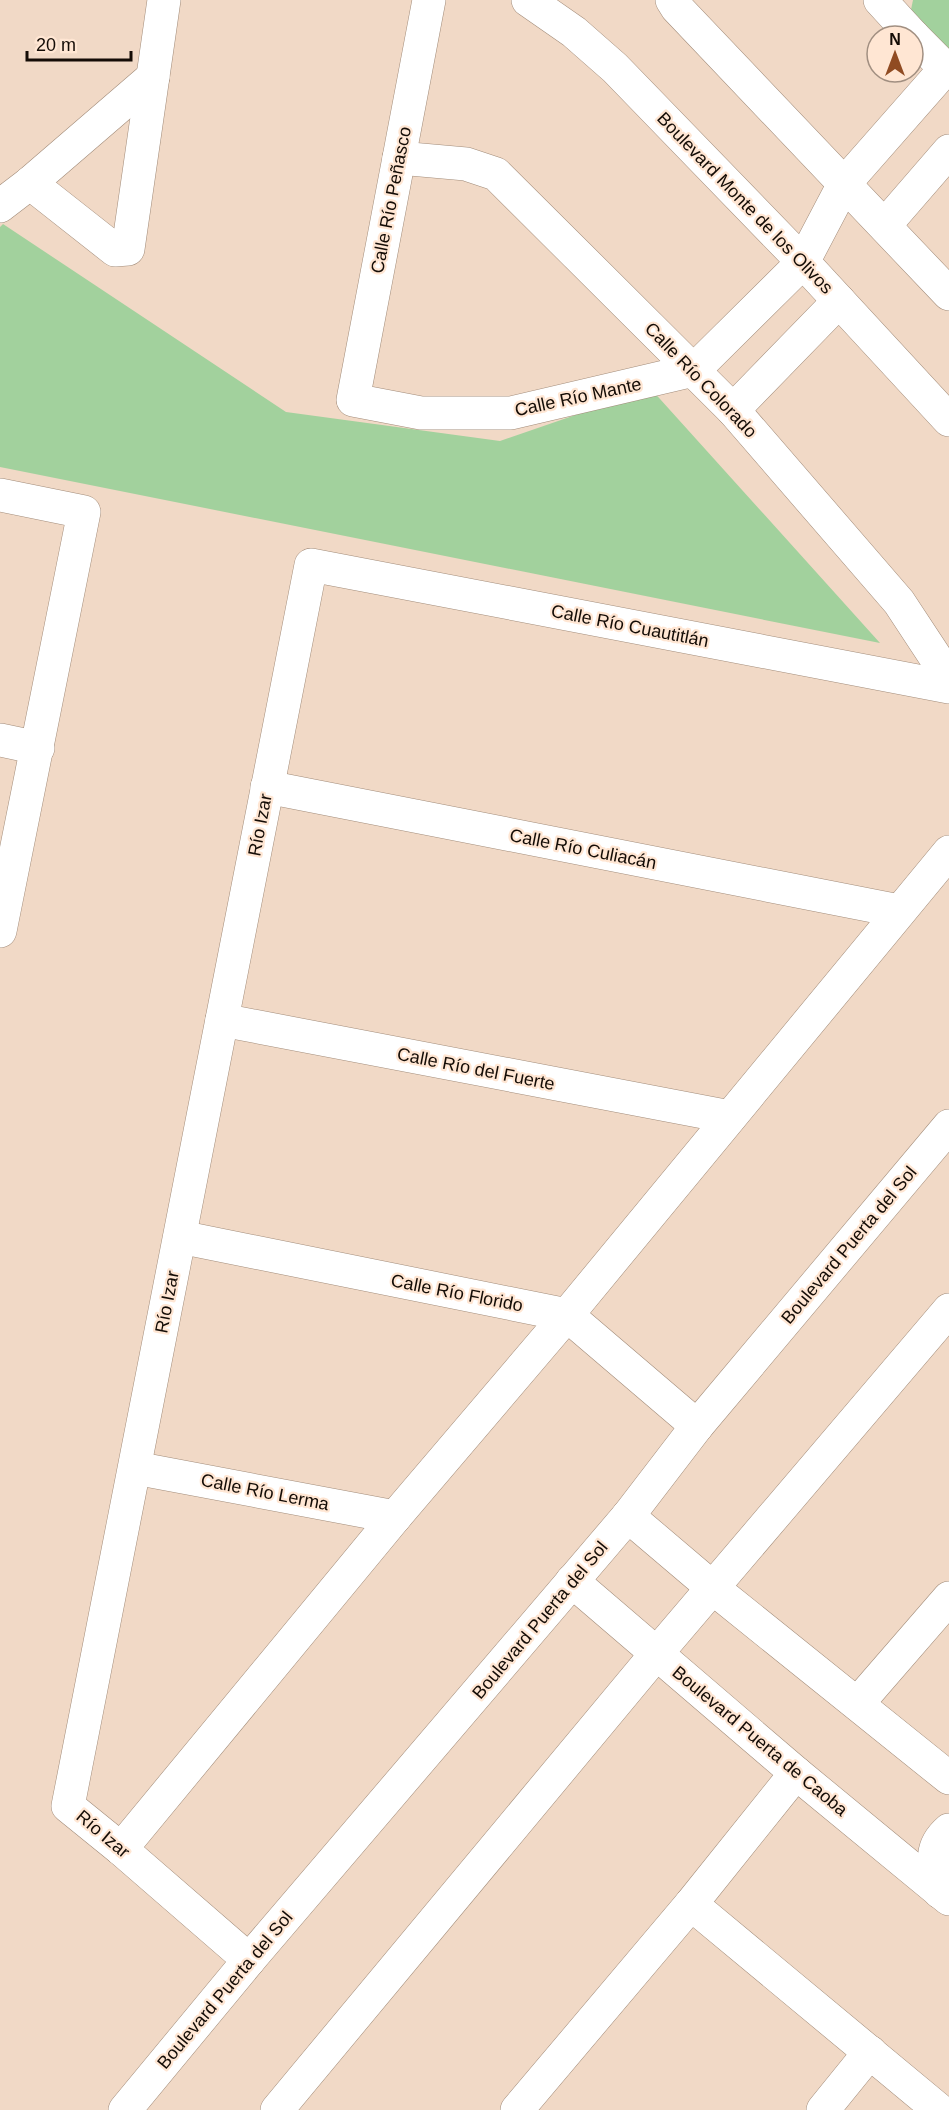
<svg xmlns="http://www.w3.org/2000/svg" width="949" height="2110" font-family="Arial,sans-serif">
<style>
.green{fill:#a2d19d}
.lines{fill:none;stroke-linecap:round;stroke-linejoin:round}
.street-casing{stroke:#a28c7a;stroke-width:34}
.secondary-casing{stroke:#a28c7a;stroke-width:34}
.street{stroke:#fff;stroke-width:33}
.secondary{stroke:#fff;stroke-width:33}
.labels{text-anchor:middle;stroke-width:4.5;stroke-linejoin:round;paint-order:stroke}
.street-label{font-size:18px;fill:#140c06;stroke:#ffe6d3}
</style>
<rect width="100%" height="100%" fill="#f1d9c6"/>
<g class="green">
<path d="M 913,0 L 949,0 L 949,57 L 907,29 Z"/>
<path d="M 3,224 L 286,412 L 500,441 L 651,389 L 880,643 L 0,467 L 0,227 Z"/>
</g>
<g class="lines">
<defs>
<g id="street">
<path d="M 429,0 L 353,400 L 421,413 L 511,413 L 694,370 L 803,262 L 844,184 L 946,68"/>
<path d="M 880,0 L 913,36"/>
<path d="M 913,36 L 949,72"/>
<path d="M 399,158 L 466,164 L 496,174 L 733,410 L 899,602 L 949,678"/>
<path d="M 30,183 L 115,250 L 128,249 L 164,0"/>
<path d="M 0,206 L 30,183 L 153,77"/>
<path d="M 885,225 L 949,151"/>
<path d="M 733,410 L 839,301"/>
<path d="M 0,495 L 84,512 L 0,931"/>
<path d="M 0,740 L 38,748"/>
<path d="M 267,787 L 899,911"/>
<path d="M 222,1020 L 730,1117"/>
<path d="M 180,1237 L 567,1315 L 697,1426"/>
<path d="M 135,1468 L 395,1517"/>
<path d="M 858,1703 L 949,1598"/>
<path d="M 121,1849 L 395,1517 L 567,1315 L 949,852"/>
<path d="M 691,1904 L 939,2110"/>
<path d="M 249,1960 L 121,1849 L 68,1806 L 311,565 L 949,687"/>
<path d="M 517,2110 L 691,1904 L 796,1773"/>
<path d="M 823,2110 L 870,2052"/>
</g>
<g id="secondary">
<path d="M 528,0 L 574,32 L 615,68 L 803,262 L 949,420"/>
<path d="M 672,0 L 677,8 L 949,294"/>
<path d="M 628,1516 L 714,1589 L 949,1778"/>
<path d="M 572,1581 L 796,1773 L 949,1899"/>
<path d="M 940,1892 C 935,1867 927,1849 949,1830"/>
<path d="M 125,2110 L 249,1960 L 628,1516 L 697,1426 L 949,1126"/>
<path d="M 277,2110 L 657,1653 L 949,1310"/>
</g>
</defs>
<use href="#street" class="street-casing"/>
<use href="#secondary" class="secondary-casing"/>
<use href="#street" class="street"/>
<use href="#secondary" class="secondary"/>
</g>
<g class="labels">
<g class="street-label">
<text transform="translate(391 200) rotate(-79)" y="6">Calle Río Peñasco</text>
<text transform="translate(745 203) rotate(46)" y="6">Boulevard Monte de los Olivos</text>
<text transform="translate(701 380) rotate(46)" y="6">Calle Río Colorado</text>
<text transform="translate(578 397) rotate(-12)" y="6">Calle Río Mante</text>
<text transform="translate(630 626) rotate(11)" y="6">Calle Río Cuautitlán</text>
<text transform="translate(260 825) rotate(-79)" y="6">Río Izar</text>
<text transform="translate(583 849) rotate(11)" y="6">Calle Río Culiacán</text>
<text transform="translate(476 1069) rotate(11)" y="6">Calle Río del Fuerte</text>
<text transform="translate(849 1245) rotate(-50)" y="6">Boulevard Puerta del Sol</text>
<text transform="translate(457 1293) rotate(11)" y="6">Calle Río Florido</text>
<text transform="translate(167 1302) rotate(-79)" y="6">Río Izar</text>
<text transform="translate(265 1492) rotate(11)" y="6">Calle Río Lerma</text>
<text transform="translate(540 1620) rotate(-50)" y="6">Boulevard Puerta del Sol</text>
<text transform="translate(760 1741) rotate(40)" y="6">Boulevard Puerta de Caoba</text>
<text transform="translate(103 1834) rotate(40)" y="6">Río Izar</text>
<text transform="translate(225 1990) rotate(-50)" y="6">Boulevard Puerta del Sol</text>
</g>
</g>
<g transform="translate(895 54)"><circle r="28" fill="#ffe6d3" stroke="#a18f81" stroke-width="1.5"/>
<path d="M0-4.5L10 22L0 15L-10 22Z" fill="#904b22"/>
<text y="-9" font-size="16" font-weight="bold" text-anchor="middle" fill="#140c06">N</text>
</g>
<path d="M27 51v9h104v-9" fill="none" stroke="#140c06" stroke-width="3"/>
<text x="36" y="51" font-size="18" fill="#140c06" stroke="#ffe6d3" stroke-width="4.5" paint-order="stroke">20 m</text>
</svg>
